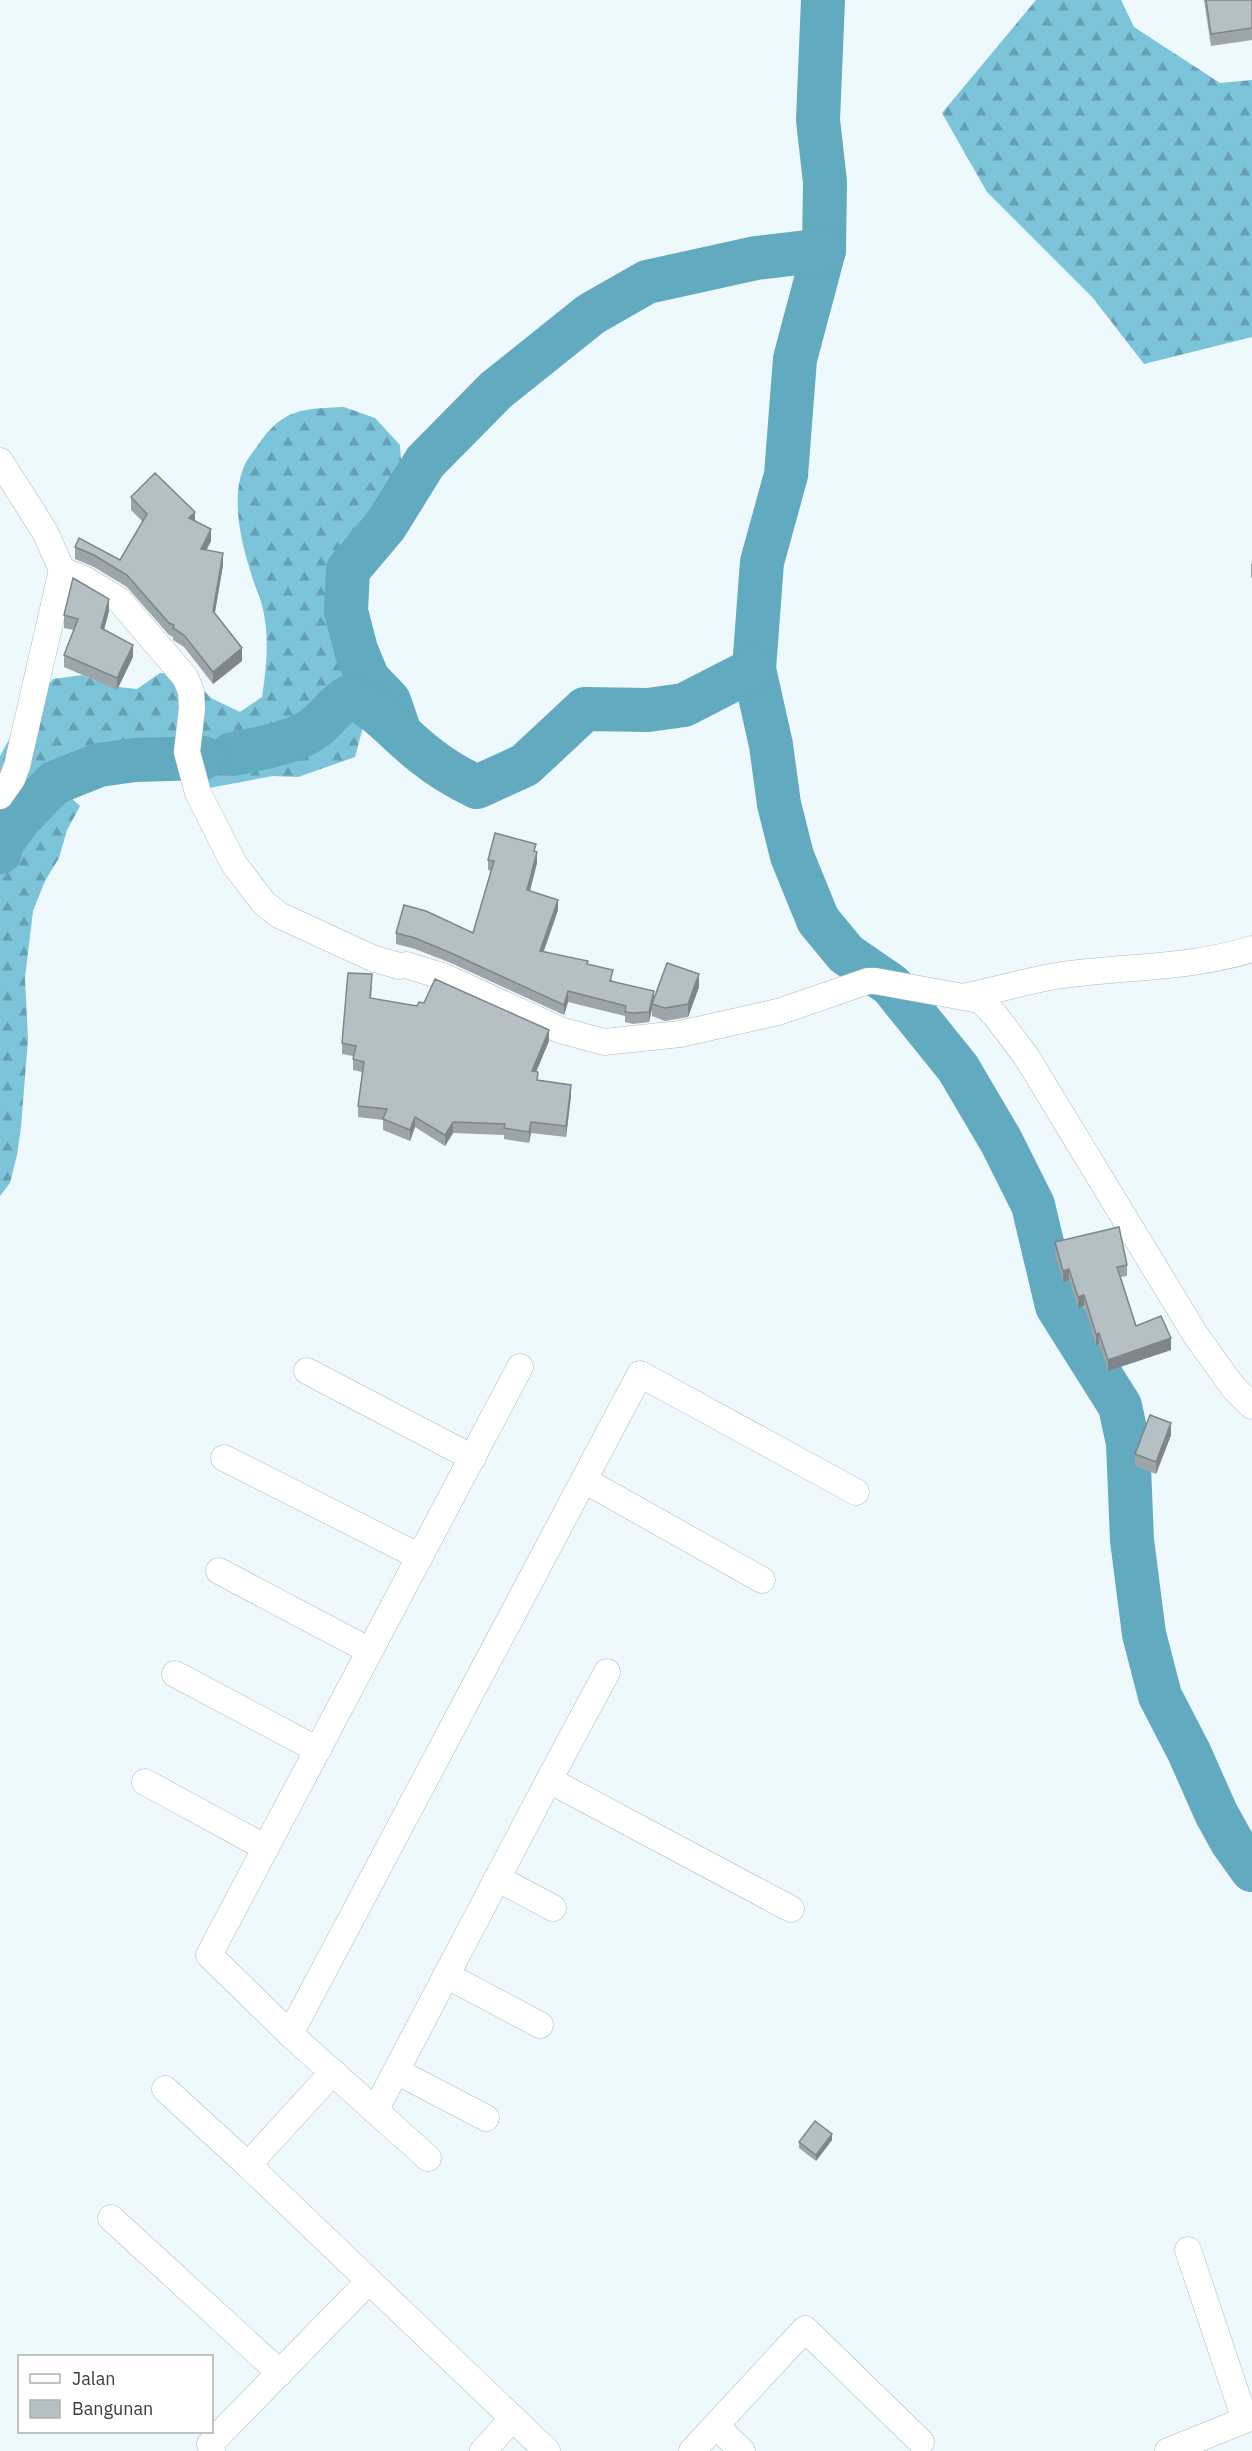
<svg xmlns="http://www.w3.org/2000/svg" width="1252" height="2451" font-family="'IBM Plex Sans',sans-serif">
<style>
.forest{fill:url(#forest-firs)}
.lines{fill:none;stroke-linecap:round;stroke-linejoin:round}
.river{stroke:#61aac0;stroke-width:44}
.minor-casing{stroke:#adb8bb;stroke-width:27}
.minor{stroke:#fff;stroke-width:26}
.wall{fill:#9ca5a9}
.shaded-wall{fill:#7f8689}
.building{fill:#b5c0c4;stroke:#7f8689;stroke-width:1.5}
</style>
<defs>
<pattern id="forest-firs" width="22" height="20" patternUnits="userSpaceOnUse" patternTransform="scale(1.5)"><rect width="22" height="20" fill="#7bc4da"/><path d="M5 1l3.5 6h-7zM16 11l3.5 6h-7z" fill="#66a0b2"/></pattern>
</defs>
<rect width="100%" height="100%" fill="#edf9fc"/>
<g class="forest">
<path d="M 1036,0 L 1121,0 L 1134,27 L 1220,83 L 1252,80 L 1252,337 L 1144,364 L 1093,298 L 987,192 L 942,113 Z"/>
<path d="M 344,407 L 375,418 L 400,445 L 402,474 L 387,499 L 350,544 L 336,569 L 328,625 L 336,656 L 354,680 L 351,696 L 363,727 L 355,757 L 298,777 L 273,776 L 203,789 L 209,756 L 194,757 L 171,744 L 144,738 L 120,756 L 55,783 L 80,806 L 67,830 L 59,858 L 45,881 L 33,911 L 25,978 L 28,1039 L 21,1127 L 17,1155 L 10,1183 L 0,1196 L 0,756 L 16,727 L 53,679 L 82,675 L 109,686 L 137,689 L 160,673 L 190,676 L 211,698 L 240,712 L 262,697 C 267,666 270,632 261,602 C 259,593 254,585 252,576 C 241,543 230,497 245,464 C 248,458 254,451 258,445 C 283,408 303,409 344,407 Z"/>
</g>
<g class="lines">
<g class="river">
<path d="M 823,0 L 818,120 L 825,182 L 824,250 L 795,359 L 786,475 L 762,562 L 754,669 L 771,745 L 779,804 L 792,856 L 818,920 L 846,954 L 891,985 L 958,1068 L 1001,1141 L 1033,1205 L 1057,1306 L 1120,1406 L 1128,1443 L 1132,1540 L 1144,1634 L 1160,1696 L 1189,1752 L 1216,1813 L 1232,1842 L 1252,1870"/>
<path d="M 400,733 L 389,701 L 368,679 L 356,650 L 346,611 L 348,570 L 386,525 L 425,462 L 496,390 L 591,314 L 647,282 L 756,258 L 824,250"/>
<path d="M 232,754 C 257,749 296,743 316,727 C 330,716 334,705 351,696 C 380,710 400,736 425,755 C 441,768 458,778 477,787 L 525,765 L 585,709 L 648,710 L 684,705 L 754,669"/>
<path d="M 0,852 L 1,844 L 20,818 L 54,783 L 99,765 L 135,760 L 203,758"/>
</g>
<defs>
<g id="minor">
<path d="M 0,461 L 45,532 L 62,570 L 17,766 L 12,779 L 0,796"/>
<path d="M 62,570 L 86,580 L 119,600 L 185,677 L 191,691 L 192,708 L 187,752 L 198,793 L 234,864 L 264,903 L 279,915 L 372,958 L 399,966 L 406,965 L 445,977 L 560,1030 L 604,1042 L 680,1034 L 778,1012 L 868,981 L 875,981 L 980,1000 L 995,1015 L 1026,1056 L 1195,1334 L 1233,1387 L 1252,1406"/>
<path d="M 967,996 C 997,990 1026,981 1056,976 C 1121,966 1189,969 1252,949"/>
<path d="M 307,1371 L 473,1458"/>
<path d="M 224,1458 L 420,1557"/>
<path d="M 584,1480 L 762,1580"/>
<path d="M 219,1571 L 370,1651"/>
<path d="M 175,1674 L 318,1750"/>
<path d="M 549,1780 L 607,1672"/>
<path d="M 145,1782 L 266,1848"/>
<path d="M 497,1878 L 553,1908"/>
<path d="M 446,1975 L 540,2025"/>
<path d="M 290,2034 L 209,1955 L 520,1367"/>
<path d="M 396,2071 L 486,2118"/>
<path d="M 333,2072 L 248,2165 L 547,2451"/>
<path d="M 165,2089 L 248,2165"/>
<path d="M 375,2111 L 549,1780 L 791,1909"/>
<path d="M 428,2158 L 290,2034 L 640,1374 L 856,1492"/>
<path d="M 111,2218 L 280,2373"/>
<path d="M 716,2426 L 742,2451"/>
<path d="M 212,2451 L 210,2444 L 369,2281"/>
<path d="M 483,2451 L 513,2418"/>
<path d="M 692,2451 L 805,2329 L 921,2442"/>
<path d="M 1168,2451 L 1245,2420 L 1188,2250"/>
</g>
</defs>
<use href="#minor" class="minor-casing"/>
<use href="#minor" class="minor"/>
</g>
<g class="wall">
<path d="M 1204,0 L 1252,0 L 1252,40 L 1211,46 Z"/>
<path d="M 131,497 L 195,521 L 211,541 L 206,550 L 223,565 L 215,613 L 242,661 L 213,684 L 184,647 L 173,640 L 173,637 L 169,635 L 127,587 L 94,567 L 75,559 L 75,547 L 120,560 L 143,522 L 131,510 Z"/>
<path d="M 1252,563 L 1252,578 L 1251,577 L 1251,564 Z"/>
<path d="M 109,611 L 104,630 L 133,657 L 117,690 L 64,667 L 64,655 L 74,630 L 64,628 L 64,615 Z"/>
<path d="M 536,852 L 537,863 L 530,891 L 558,910 L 544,951 L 588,964 L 613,981 L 654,998 L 699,987 L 688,1017 L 665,1021 L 652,1016 L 652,1009 L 649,1022 L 633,1024 L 625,1022 L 625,1016 L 568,1002 L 564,1015 L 451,963 L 415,949 L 396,944 L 396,933 L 473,933 L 491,871 L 488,870 L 488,860 Z"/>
<path d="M 372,985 L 371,998 L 549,1041 L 536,1071 L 538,1080 L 571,1096 L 566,1137 L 531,1133 L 529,1143 L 504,1139 L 504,1135 L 453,1133 L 445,1146 L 415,1127 L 410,1141 L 383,1130 L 383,1120 L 358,1117 L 358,1106 L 362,1072 L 353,1070 L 353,1056 L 342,1054 L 342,1043 Z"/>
<path d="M 1055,1242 L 1127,1265 L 1127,1276 L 1121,1277 L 1136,1326 L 1171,1350 L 1108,1371 L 1099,1344 L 1096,1345 L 1084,1306 L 1078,1308 L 1069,1280 L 1063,1282 L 1055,1253 Z"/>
<path d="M 1171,1435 L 1156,1474 L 1135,1466 L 1135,1454 Z"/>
<path d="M 832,2140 L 816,2161 L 799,2148 L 799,2142 Z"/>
</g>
<g class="shaded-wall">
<path d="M 195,512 L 195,525 L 189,518 Z"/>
<path d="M 211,529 L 211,541 L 201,561 L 201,549 Z"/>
<path d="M 223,553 L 223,565 L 213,623 L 213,611 Z"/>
<path d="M 109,599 L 109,611 L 101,641 L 101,628 Z"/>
<path d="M 133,645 L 133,657 L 117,690 L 117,678 Z"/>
<path d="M 242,648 L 242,661 L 213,684 L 213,672 Z"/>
<path d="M 537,852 L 537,863 L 527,901 L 527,890 Z"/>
<path d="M 558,900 L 558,910 L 540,961 L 540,951 Z"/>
<path d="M 699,974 L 699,987 L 688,1017 L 688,1004 Z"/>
<path d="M 568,991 L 568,1002 L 564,1015 L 564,1005 Z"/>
<path d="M 654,991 L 654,1002 L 652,1004 L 652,1009 L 649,1022 L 649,1012 Z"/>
<path d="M 549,1030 L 549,1041 L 532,1082 L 532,1071 Z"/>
<path d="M 571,1085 L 571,1096 L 566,1137 L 566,1126 Z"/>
<path d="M 415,1117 L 415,1127 L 410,1141 L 410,1130 Z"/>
<path d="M 453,1122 L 453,1133 L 445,1146 L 445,1135 Z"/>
<path d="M 531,1122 L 531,1133 L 529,1143 L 529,1132 Z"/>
<path d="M 1069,1269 L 1069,1280 L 1063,1282 L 1063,1271 Z"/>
<path d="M 1084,1295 L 1084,1306 L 1078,1308 L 1078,1297 Z"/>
<path d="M 1099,1333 L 1099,1344 L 1096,1345 L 1096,1334 Z"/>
<path d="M 1171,1338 L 1171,1350 L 1108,1371 L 1108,1360 Z"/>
<path d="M 1171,1423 L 1171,1435 L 1156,1474 L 1156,1462 Z"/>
<path d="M 832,2134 L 832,2140 L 816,2161 L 816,2155 Z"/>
</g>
<g class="building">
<path d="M 1206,0 L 1252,0 L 1252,28 L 1211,34 Z"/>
<path d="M 155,473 L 195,512 L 189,518 L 211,529 L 201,549 L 223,553 L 213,611 L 242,648 L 213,672 L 184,635 L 173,628 L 174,625 L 169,623 L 127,575 L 94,555 L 75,547 L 79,538 L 120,560 L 147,514 L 131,497 Z"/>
<path d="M 73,578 L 109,599 L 101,628 L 133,645 L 117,678 L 64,655 L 78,619 L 64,615 Z"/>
<path d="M 495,833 L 536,844 L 534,851 L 537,852 L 527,890 L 558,900 L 540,951 L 588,961 L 587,964 L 613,970 L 610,981 L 654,991 L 649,1012 L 633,1013 L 625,1012 L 626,1006 L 568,991 L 564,1005 L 451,953 L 415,938 L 396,933 L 404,905 L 426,911 L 473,933 L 494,861 L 488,860 Z"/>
<path d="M 667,963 L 699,974 L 688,1004 L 665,1008 L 652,1004 Z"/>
<path d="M 348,973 L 372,974 L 370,998 L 417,1006 L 419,1002 L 424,1003 L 435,979 L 549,1030 L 532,1071 L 538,1072 L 537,1080 L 571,1085 L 566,1126 L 531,1122 L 529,1132 L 504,1128 L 505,1124 L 453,1122 L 445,1135 L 415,1117 L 410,1130 L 383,1119 L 387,1109 L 358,1106 L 364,1062 L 353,1059 L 356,1046 L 342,1043 Z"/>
<path d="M 1119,1227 L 1127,1265 L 1117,1267 L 1136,1326 L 1161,1316 L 1171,1338 L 1108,1360 L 1099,1333 L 1096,1334 L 1084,1295 L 1078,1297 L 1069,1269 L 1063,1271 L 1055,1242 Z"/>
<path d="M 1150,1415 L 1171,1423 L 1156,1462 L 1135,1454 Z"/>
<path d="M 815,2121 L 832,2134 L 816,2155 L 799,2142 Z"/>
</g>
<rect x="18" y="2355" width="195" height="78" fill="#ffffff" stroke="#afb1b1" stroke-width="1.5"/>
<rect x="30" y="2374" width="30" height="9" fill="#ffffff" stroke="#afb1b1" stroke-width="1.5"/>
<text x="72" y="2385" font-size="18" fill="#373b3d">Jalan</text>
<rect x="30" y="2400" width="30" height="18" fill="#b5c0c4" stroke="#afb1b1" stroke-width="1.5"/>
<text x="72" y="2415" font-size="18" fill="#373b3d">Bangunan</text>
</svg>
